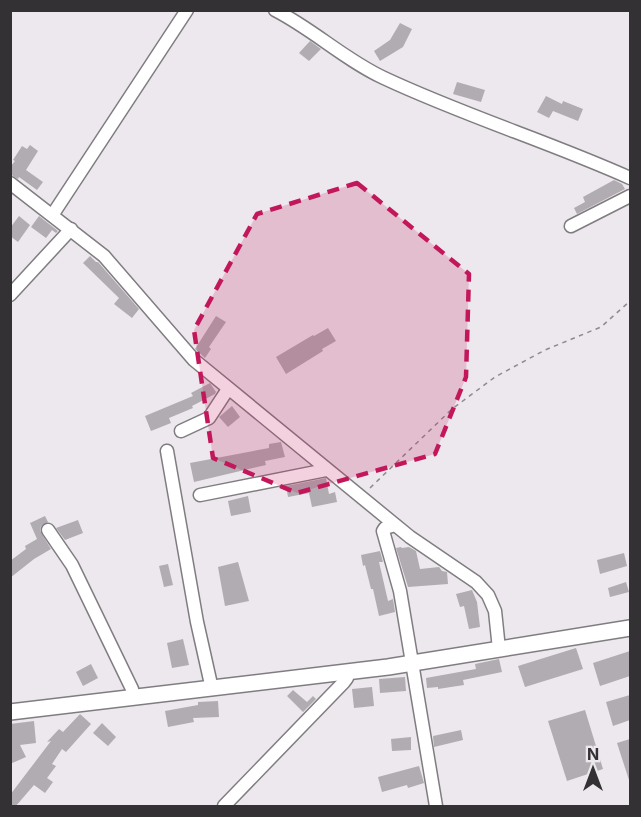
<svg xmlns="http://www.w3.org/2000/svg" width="641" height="817" font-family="Inter,sans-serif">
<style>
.building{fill:#b0acb1}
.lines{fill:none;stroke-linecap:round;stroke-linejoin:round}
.minor-casing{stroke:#807d81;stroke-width:15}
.tertiary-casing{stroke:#807d81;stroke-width:18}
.path{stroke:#8e8b8f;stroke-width:1.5;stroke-dasharray:4.5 4.5;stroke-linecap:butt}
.minor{stroke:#fff;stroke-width:12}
.tertiary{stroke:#fff;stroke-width:15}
.marked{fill:#c2185b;fill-opacity:0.2;stroke:#c2185b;stroke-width:4.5;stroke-dasharray:12 8;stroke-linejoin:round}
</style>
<rect width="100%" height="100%" fill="#ece8ed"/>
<g class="building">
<path d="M 400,23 L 412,29 L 403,47 L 380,61 L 374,51 L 390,40 Z"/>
<path d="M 310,41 L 321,49 L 309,61 L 299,53 Z"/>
<path d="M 457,82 L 485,90 L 481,102 L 453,94 Z"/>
<path d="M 546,96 L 562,104 L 563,101 L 583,109 L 578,121 L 553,111 L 549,118 L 537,112 Z"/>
<path d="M 30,145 L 38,151 L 26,170 L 43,182 L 37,190 L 19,177 L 18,179 L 10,174 L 10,167 L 15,161 L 13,160 L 22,146 L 27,149 Z"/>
<path d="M 614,180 L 622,184 L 625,189 L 577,214 L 574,208 L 585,202 L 583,197 Z"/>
<path d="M 19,216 L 30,225 L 18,242 L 10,236 L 10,228 Z"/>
<path d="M 39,216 L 58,231 L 56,233 L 52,230 L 46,238 L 31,227 Z"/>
<path d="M 90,256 L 96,262 L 98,262 L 139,309 L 132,318 L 114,304 L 119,298 L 83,263 Z"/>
<path d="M 216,316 L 226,322 L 209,347 L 211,349 L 205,358 L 195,349 Z"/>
<path d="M 328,328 L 336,341 L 322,349 L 323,351 L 286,374 L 276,357 L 313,335 L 314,336 Z"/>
<path d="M 210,383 L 216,392 L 215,394 L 192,406 L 193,408 L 169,418 L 171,423 L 151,431 L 145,416 L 193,396 L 191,393 Z"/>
<path d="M 232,406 L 240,417 L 228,427 L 219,417 Z"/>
<path d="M 281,442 L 285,457 L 265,461 L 266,465 L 194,482 L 190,463 L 269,448 L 269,444 Z"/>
<path d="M 326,478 L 329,494 L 335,492 L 337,502 L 312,507 L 309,493 L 288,497 L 286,486 Z"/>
<path d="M 248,496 L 251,512 L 231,516 L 228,501 Z"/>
<path d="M 45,516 L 48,522 L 41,526 L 40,531 L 51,549 L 34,559 L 10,578 L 10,561 L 26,549 L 25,546 L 37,539 L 30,523 Z"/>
<path d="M 78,520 L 83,533 L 65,540 L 56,528 Z"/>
<path d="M 401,547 L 402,548 L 409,547 L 416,551 L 420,569 L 439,567 L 442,571 L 447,572 L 448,584 L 408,587 L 396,548 Z"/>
<path d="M 380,551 L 383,562 L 379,562 L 388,601 L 393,599 L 395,612 L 379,616 L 373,589 L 371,589 L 365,565 L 363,566 L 361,555 Z"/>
<path d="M 624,553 L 627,566 L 600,574 L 597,560 Z"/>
<path d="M 238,562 L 249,601 L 225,606 L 218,567 Z"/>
<path d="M 168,564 L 173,585 L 164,587 L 159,566 Z"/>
<path d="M 626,582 L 629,592 L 610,597 L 608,588 Z"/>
<path d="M 472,590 L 477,602 L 480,627 L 469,629 L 464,606 L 460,607 L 456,594 Z"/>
<path d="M 183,639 L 189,665 L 172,668 L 167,643 Z"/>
<path d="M 576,648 L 583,669 L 525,687 L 518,666 Z"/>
<path d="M 630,651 L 630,676 L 600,686 L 593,663 Z"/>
<path d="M 499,659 L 502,672 L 463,680 L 464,685 L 438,689 L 438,687 L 427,688 L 426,678 L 476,669 L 475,664 Z"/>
<path d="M 91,664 L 98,678 L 83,686 L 76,672 Z"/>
<path d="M 405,677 L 406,691 L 380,693 L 379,679 Z"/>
<path d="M 372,687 L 374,706 L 354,708 L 352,689 Z"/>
<path d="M 293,690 L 307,702 L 313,696 L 316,699 L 303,712 L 287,696 Z"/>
<path d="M 630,695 L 630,720 L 613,726 L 606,702 Z"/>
<path d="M 218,701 L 219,717 L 193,718 L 194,722 L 168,727 L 165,711 L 198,705 L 198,702 Z"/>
<path d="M 585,710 L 603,769 L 567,781 L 548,721 Z"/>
<path d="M 80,714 L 91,724 L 66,752 L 62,749 L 52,764 L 56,766 L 47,778 L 53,782 L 45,793 L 34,785 L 15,807 L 10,807 L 10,795 L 51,741 L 47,742 L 59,729 L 63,732 Z"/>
<path d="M 34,721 L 36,743 L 20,745 L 26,757 L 10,764 L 10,724 Z"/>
<path d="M 102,723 L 116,737 L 108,746 L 93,733 Z"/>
<path d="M 461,730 L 463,740 L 434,747 L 433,736 Z"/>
<path d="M 411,737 L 411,750 L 392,751 L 391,739 Z"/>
<path d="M 630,739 L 630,779 L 629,780 L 617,743 Z"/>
<path d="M 419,766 L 424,783 L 408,788 L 407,785 L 382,792 L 378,777 Z"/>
</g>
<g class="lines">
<defs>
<g id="minor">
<path d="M 275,10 C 314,30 345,60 384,78 C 465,116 550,142 630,178"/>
<path d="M 10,183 L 104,256 L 194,360 L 410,537 L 476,582 L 488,595 L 495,611 L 499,649"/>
<path d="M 53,214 L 187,10"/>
<path d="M 571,226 L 630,196"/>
<path d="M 10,295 L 71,229"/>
<path d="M 181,431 L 209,418 L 228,389"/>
<path d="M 167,451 L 197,622 L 212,689"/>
<path d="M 200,495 L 326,470"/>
<path d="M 395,525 L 385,528 L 383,531 L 400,591 L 436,806"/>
<path d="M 48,530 L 72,565 L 132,689 L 134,698"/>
<path d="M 224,806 L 344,682 L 347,678 L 346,672"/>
</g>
<path id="tertiary" d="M 10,712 L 388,667 L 630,628"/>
</defs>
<use href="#minor" class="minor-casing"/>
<use href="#tertiary" class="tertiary-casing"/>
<path class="path" d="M 370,488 L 452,409 L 495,377 L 545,350 L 601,327 L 630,301"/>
<use href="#minor" class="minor"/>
<use href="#tertiary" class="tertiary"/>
</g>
<path class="marked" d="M 357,183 L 469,274 L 466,377 L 435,454 L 297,493 L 213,458 L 194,330 L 257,214 Z"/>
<rect width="641" height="817" fill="none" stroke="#333133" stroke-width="24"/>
<g transform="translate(593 769)" stroke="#ece8ed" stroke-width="4.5" paint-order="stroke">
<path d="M0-4.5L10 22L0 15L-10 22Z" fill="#333133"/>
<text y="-9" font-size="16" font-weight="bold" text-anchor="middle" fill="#333133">N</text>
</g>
</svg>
